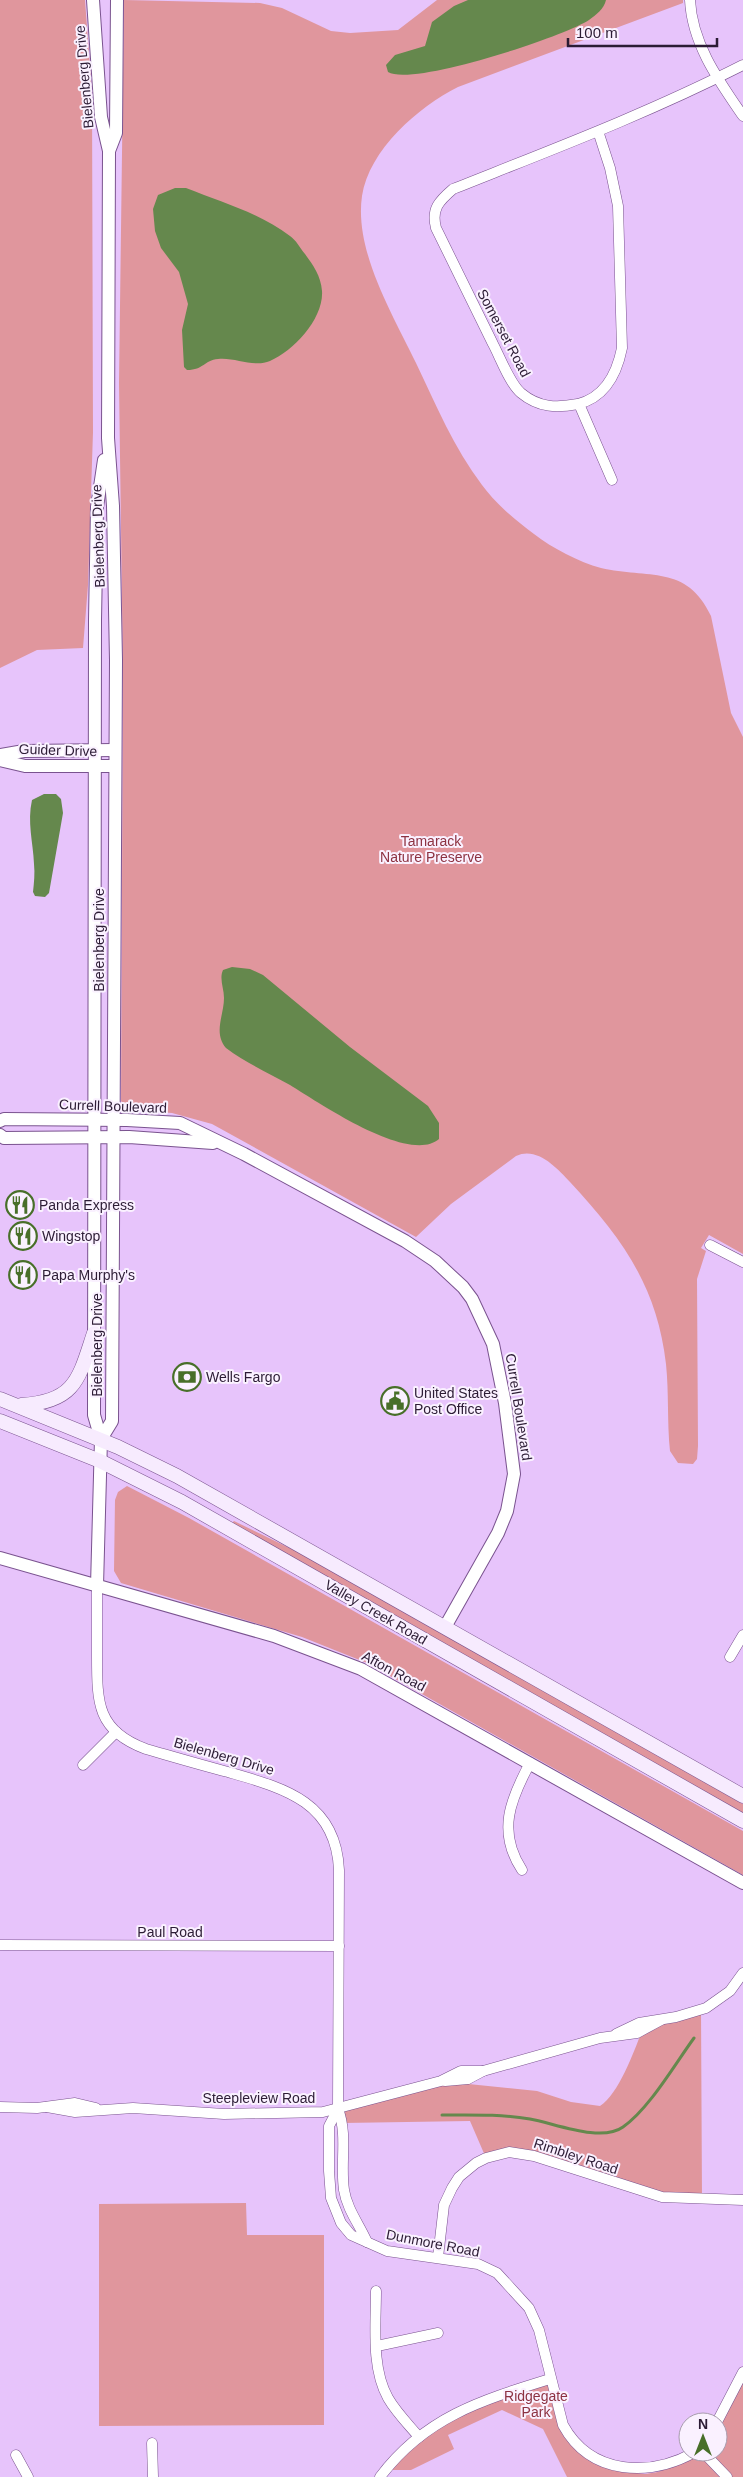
<svg xmlns="http://www.w3.org/2000/svg" width="743" height="2477" font-family="Helvetica,sans-serif">
<style>
.green{fill:#e0969d}
.water{fill:#65884d}
.lines{fill:none;stroke-linecap:round;stroke-linejoin:round}
.stream{stroke:#65884d;stroke-width:3}
.minor-casing{stroke:#7a538f;stroke-width:11}
.tertiary-casing{stroke:#7a538f;stroke-width:14}
.secondary-casing{stroke:#7a538f;stroke-width:15}
.minor{stroke:#fff;stroke-width:10}
.tertiary{stroke:#fff;stroke-width:12}
.secondary{stroke:#f7ebfe;stroke-width:14}
.labels{text-anchor:middle;stroke-width:4;stroke-linejoin:round;paint-order:stroke}
.street-label{font-size:14px;fill:#2c1c35;stroke:#faf1ff}
.park-label{font-size:14px;fill:#8d3242;stroke:#faf1ff}
.poi-label{font-size:14px;fill:#2c1c35;stroke:#faf1ff;text-anchor:start}
</style>
<rect width="100%" height="100%" fill="#e7c4fb"/>
<g class="green">
<path d="M 0,0 L 85,0 L 92,93 L 93,432 L 88,585 L 83,648 L 37,650 L 0,668 Z"/>
<path d="M 124,0 L 260,3 L 282,8 L 331,31 L 350,33 L 398,30 L 437,0 L 683,0 L 683,3 L 458,87 C 418,107 369,150 362,196 C 354,251 393,315 416,363 C 436,405 454,448 482,485 C 496,504 515,520 534,534 C 552,548 579,562 601,568 C 648,579 687,564 711,616 L 731,713 L 743,737 L 743,1254 L 709,1235 L 701,1248 L 706,1251 L 697,1279 L 698,1446 L 697,1459 L 693,1464 L 678,1463 L 670,1451 C 667,1422 669,1393 666,1364 C 657,1286 622,1238 570,1182 C 557,1168 537,1146 516,1156 L 451,1204 L 416,1237 L 212,1124 L 172,1113 L 129,1110 L 121,1101 L 123,674 L 119,383 Z"/>
<path d="M 127,1486 L 189,1518 L 743,1831 L 743,1875 L 367,1663 L 302,1637 L 121,1583 L 114,1571 L 115,1500 L 118,1492 Z"/>
<path d="M 234,1521 L 312,1559 L 743,1804 L 743,1813 L 232,1523 Z"/>
<path d="M 701,2009 L 702,2199 L 676,2198 L 534,2156 L 486,2158 L 470,2121 L 343,2123 L 338,2109 L 439,2081 L 537,2091 L 571,2102 L 600,2106 C 619,2094 634,2051 642,2031 Z"/>
<path d="M 246,2203 L 247,2235 L 324,2235 L 324,2425 L 99,2426 L 99,2204 Z"/>
<path d="M 743,2372 L 743,2477 L 567,2477 L 543,2429 L 502,2410 L 448,2435 L 454,2449 L 411,2470 L 385,2470 L 434,2425 L 550,2379 L 570,2438 L 620,2471 L 645,2474 L 658,2472 L 686,2460 L 695,2452 L 718,2452 L 718,2422 Z"/>
</g>
<g class="water">
<path d="M 468,0 L 606,0 C 604,9 596,15 589,20 C 563,37 412,87 388,72 L 386,65 L 395,55 L 425,46 L 432,22 L 454,6 Z"/>
<path d="M 175,188 L 186,188 C 221,202 260,213 290,236 C 296,240 300,248 305,254 C 313,265 321,276 322,291 C 324,318 294,351 270,361 C 254,368 235,357 218,359 C 204,360 204,370 187,370 L 184,367 L 182,330 L 188,304 L 179,272 L 161,248 L 155,231 L 153,209 L 158,195 Z"/>
<path d="M 44,794 L 56,794 L 61,799 L 63,813 L 49,893 L 45,897 L 35,896 L 33,892 C 34,883 35,873 34,864 C 33,842 27,822 32,800 Z"/>
<path d="M 232,967 L 250,969 L 263,975 L 350,1047 L 428,1106 L 439,1123 L 439,1139 C 409,1165 318,1102 290,1085 C 269,1073 246,1063 226,1048 C 213,1033 224,1015 224,998 C 224,988 219,979 223,970 Z"/>
</g>
<g class="lines">
<path class="stream" d="M 442,2115 C 471,2115 501,2114 530,2119 C 554,2123 601,2143 623,2127 C 649,2109 675,2064 694,2038"/>
<defs>
<g id="minor">
<path d="M 690,0 C 692,44 719,81 743,116"/>
<path d="M 598,131 L 610,168 L 618,206 L 622,348 C 617,373 606,397 578,404 C 557,408 539,408 521,393 C 510,384 500,357 493,344 C 474,305 455,267 436,228 C 431,209 439,201 453,189 C 551,150 649,113 743,65"/>
<path d="M 579,404 L 612,480"/>
<path d="M 710,1245 L 743,1262"/>
<path d="M 97,1586 C 97,1609 97,1633 97,1656 C 97,1703 97,1731 146,1749 C 174,1757 201,1765 228,1772 C 283,1788 336,1801 339,1870 L 338,2109 C 348,2135 340,2163 344,2190 C 347,2209 359,2224 367,2242"/>
<path d="M 730,1657 L 743,1635"/>
<path d="M 83,1765 L 116,1732"/>
<path d="M 522,1870 C 497,1832 510,1800 530,1763"/>
<path d="M 0,1945 L 339,1946"/>
<path d="M 616,2034 L 639,2023 L 676,2017 L 706,2008 L 730,1991 L 743,1973"/>
<path d="M 445,2081 L 468,2079 L 483,2071"/>
<path d="M 0,2107 L 37,2108 L 75,2103 L 96,2108"/>
<path d="M 47,2107 L 75,2112 L 133,2108 L 224,2114 L 323,2112 L 441,2081 L 461,2071 L 483,2071 L 600,2038 L 637,2033 L 661,2020"/>
<path d="M 338,2109 L 329,2126 L 329,2171 L 331,2198 L 341,2223 L 351,2235 L 387,2251 L 478,2264 L 497,2273 L 529,2308 L 539,2330 L 563,2425 C 591,2476 650,2477 695,2452"/>
<path d="M 438,2257 L 444,2205 L 452,2188 L 459,2177 L 476,2163 L 486,2158 L 509,2152 L 534,2156 L 662,2197 L 743,2200"/>
<path d="M 376,2291 C 376,2325 371,2368 388,2398 C 396,2412 408,2424 419,2437"/>
<path d="M 377,2346 L 438,2333"/>
<path d="M 717,2422 L 743,2372"/>
<path d="M 152,2443 L 153,2477"/>
<path d="M 703,2452 L 727,2477"/>
<path d="M 16,2455 L 28,2477"/>
<path d="M 380,2477 C 425,2417 482,2400 550,2379"/>
</g>
<g id="tertiary">
<path d="M 93,0 L 101,117 L 109,151"/>
<path d="M 0,755 L 24,751 L 115,750"/>
<path d="M 0,760 L 25,766 L 115,766"/>
<path d="M 0,1121 L 4,1119 L 127,1120 L 180,1123 L 244,1154 L 405,1241 L 435,1261 L 463,1287 L 472,1299 L 493,1344 L 505,1403 L 514,1474 L 507,1511 L 498,1533 L 445,1627"/>
<path d="M 0,1135 L 4,1138 L 129,1137 L 213,1143"/>
<path d="M 101,1439 L 112,1421 L 116,660 L 113,506 L 108,438 L 109,151 L 116,133 L 117,0"/>
<path d="M 0,1558 L 274,1636 L 361,1669 L 743,1883"/>
<path d="M 97,1586 L 101,1439 L 94,1415 L 95,620 L 97,507 L 104,460"/>
</g>
<g id="secondary">
<path d="M 0,1399 L 118,1447 L 177,1476 L 743,1796"/>
<path d="M 21,1405 C 76,1402 79,1378 94,1333"/>
<path d="M 0,1421 L 100,1461 L 182,1502 L 743,1821"/>
</g>
</defs>
<use href="#minor" class="minor-casing"/>
<use href="#tertiary" class="tertiary-casing"/>
<use href="#secondary" class="secondary-casing"/>
<use href="#minor" class="minor"/>
<use href="#tertiary" class="tertiary"/>
<use href="#secondary" class="secondary"/>
</g>
<defs>
<symbol id="restaurant-ring" viewBox="-11 -11 22 22"><circle r="9.5" fill="#faf1ff" stroke="#486f29" stroke-width="1.5"/><path d="M-5-6h1v4h1v-4h1v4h1v-4h1v5L-1.5 .5V6h-2V.5L-5-1ZM5-6V6H3V1.5H1.5Q1.5-4 5-6Z" fill="#486f29"/></symbol>
<symbol id="bank-ring" viewBox="-11 -11 22 22"><circle r="9.5" fill="#faf1ff" stroke="#486f29" stroke-width="1.5"/><path d="M-6-4H6V4H-6ZM0-2.3a2.3 2.3 0 1 0 0 4.6a2.3 2.3 0 1 0 0-4.6Z" fill="#486f29"/></symbol>
<symbol id="civic-ring" viewBox="-11 -11 22 22"><circle r="9.5" fill="#faf1ff" stroke="#486f29" stroke-width="1.5"/><path d="M-.6-6.5H3V-4.5H.6V-3L4-1V1h2V6H-6V1h2V-1L-.6-3ZM-1.2 2.5V6h2.4V2.5Z" fill="#486f29"/></symbol>
</defs>
<g fill-rule="evenodd">
<use href="#restaurant-ring" x="4" y="1189" width="32" height="32"/>
<use href="#restaurant-ring" x="7" y="1220" width="32" height="32"/>
<use href="#restaurant-ring" x="7" y="1259" width="32" height="32"/>
<use href="#bank-ring" x="171" y="1361" width="32" height="32"/>
<use href="#civic-ring" x="379" y="1385" width="32" height="32"/>
</g>
<g class="labels">
<g class="street-label">
<text transform="translate(84 77) rotate(-95)" y="5">Bielenberg Drive</text>
<text transform="translate(504 333) rotate(62)" y="5">Somerset Road</text>
<text transform="translate(98 536) rotate(-92)" y="5">Bielenberg Drive</text>
<text transform="translate(58 750) rotate(2)" y="5">Guider Drive</text>
<text transform="translate(99 940) rotate(-90)" y="5">Bielenberg Drive</text>
<text transform="translate(113 1106) rotate(2)" y="5">Currell Boulevard</text>
<text transform="translate(97 1345) rotate(-90)" y="5">Bielenberg Drive</text>
<text transform="translate(519 1407) rotate(81)" y="5">Currell Boulevard</text>
<text transform="translate(376 1612) rotate(30)" y="5">Valley Creek Road</text>
<text transform="translate(394 1671) rotate(28)" y="5">Afton Road</text>
<text transform="translate(224 1756) rotate(16)" y="5">Bielenberg Drive</text>
<text x="170" y="1937">Paul Road</text>
<text x="259" y="2103">Steepleview Road</text>
<text transform="translate(576 2156) rotate(18)" y="5">Rimbley Road</text>
<text transform="translate(433 2243) rotate(11)" y="5">Dunmore Road</text>
</g>
<g class="park-label">
<text x="431" y="846">Tamarack<tspan x="431" dy="16">Nature Preserve</tspan></text>
<text x="536" y="2401">Ridgegate<tspan x="536" dy="16">Park</tspan></text>
</g>
<g class="poi-label">
<text x="39" y="1210">Panda Express</text>
<text x="42" y="1241">Wingstop</text>
<text x="42" y="1280">Papa Murphy's</text>
<text x="206" y="1382">Wells Fargo</text>
<text x="414" y="1398">United States<tspan x="414" dy="16">Post Office</tspan></text>
</g>
</g>
<g transform="translate(703 2437)"><circle r="24" fill="#faf1ff" stroke="#a89cae"/>
<path d="M0-4L9 19L0 12L-9 19Z" fill="#486f29"/>
<text y="-8" font-size="14" font-weight="bold" text-anchor="middle" fill="#2c1c35">N</text>
</g>
<path d="M568 38v8h149v-8" fill="none" stroke="#2c1c35" stroke-width="2.5"/>
<text x="576" y="38" font-size="15" fill="#2c1c35" stroke="#faf1ff" stroke-width="4" paint-order="stroke">100 m</text>
</svg>
